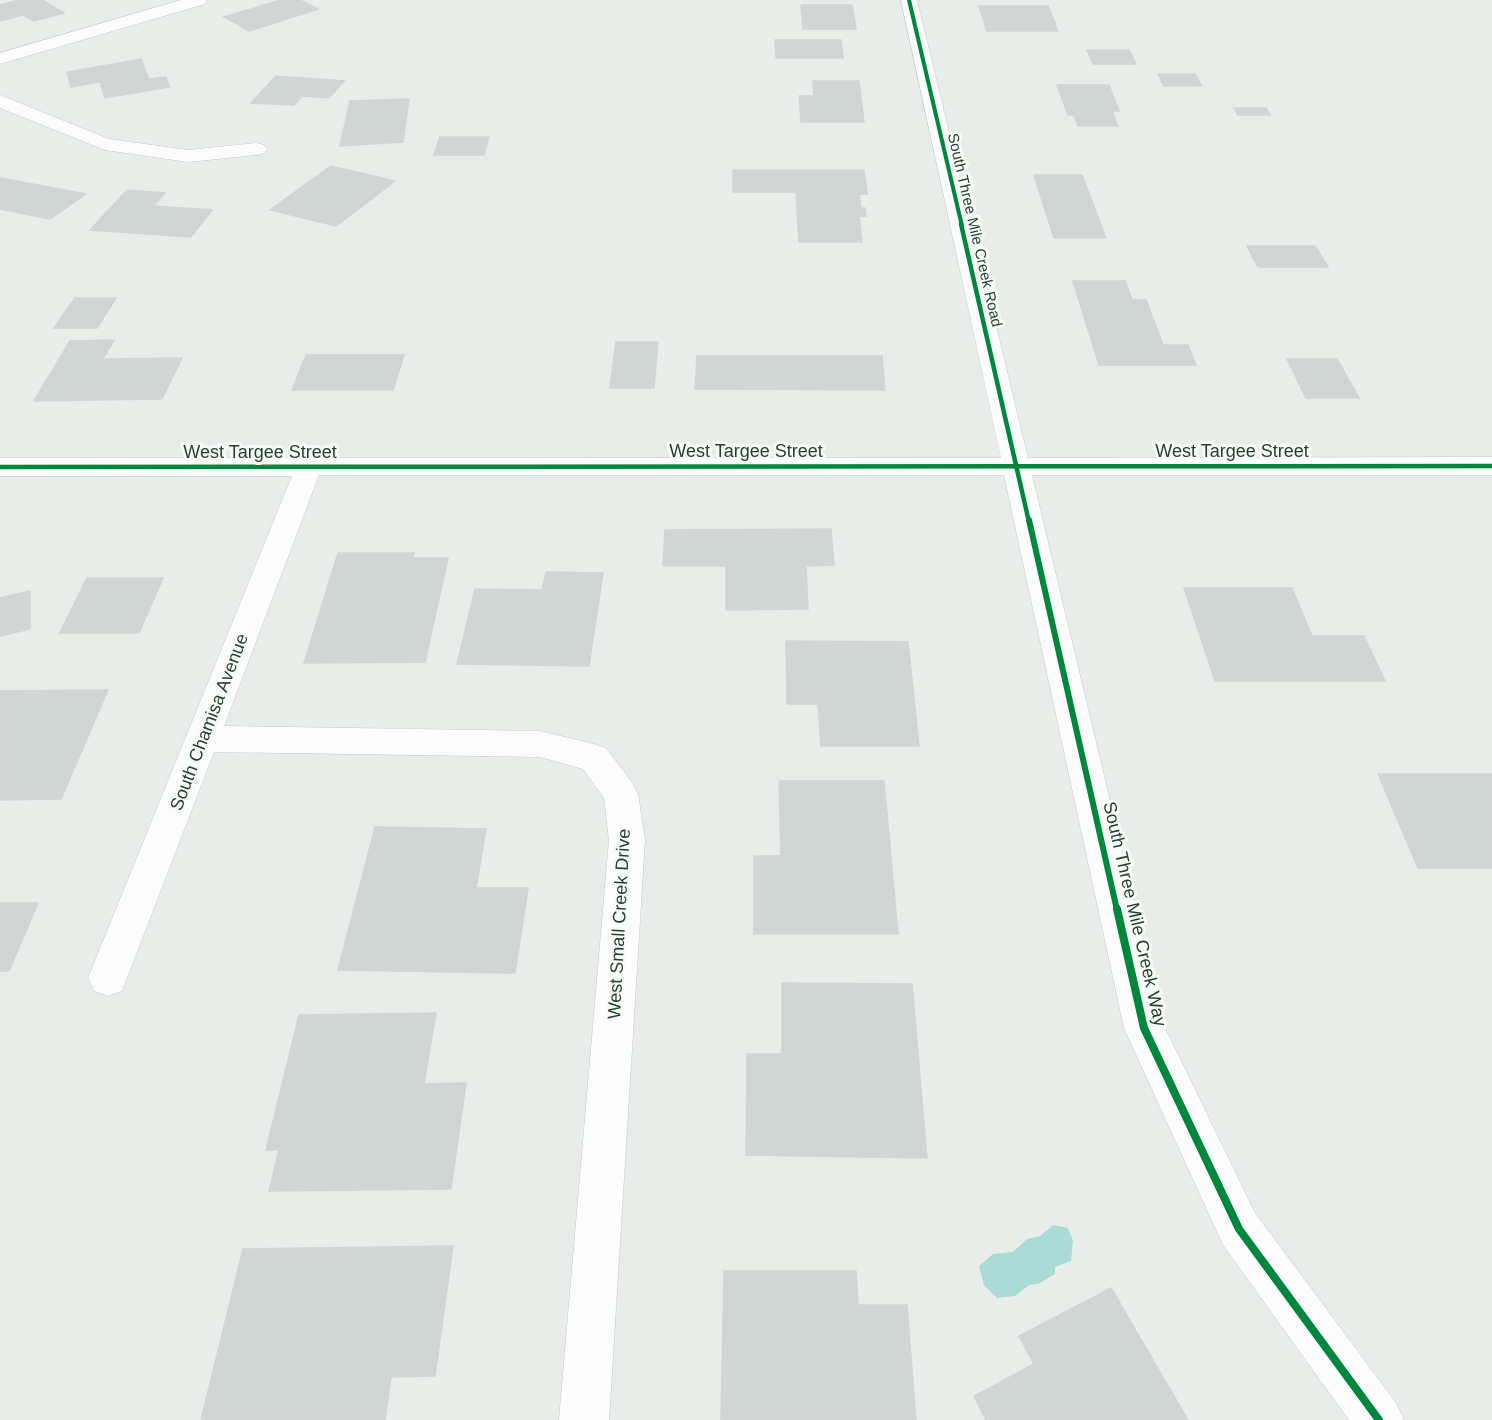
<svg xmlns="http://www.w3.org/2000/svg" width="1492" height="1420" font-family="Helvetica,sans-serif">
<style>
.water{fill:#aadbd7}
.building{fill:#d0d6d3;stroke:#d1d6d3;stroke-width:1.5}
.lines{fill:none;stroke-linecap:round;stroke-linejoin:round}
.minor-casing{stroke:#c5cac7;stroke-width:1}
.minor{fill:#fcfcfc;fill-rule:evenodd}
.cycleway-far3-casing{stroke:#f7fbf8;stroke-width:6}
.cycleway-far2-casing{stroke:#f7fbf8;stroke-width:8}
.cycleway-far1-casing{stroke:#f7fbf8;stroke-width:10}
.cycleway-casing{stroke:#f7fbf8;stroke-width:11}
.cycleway-far3{stroke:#00873e;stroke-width:4}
.cycleway-far2{stroke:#00873e;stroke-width:4.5}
.cycleway-far1{stroke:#00873e;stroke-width:6}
.cycleway{stroke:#00873e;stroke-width:8}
.labels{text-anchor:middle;stroke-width:6;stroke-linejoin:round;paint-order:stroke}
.far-street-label{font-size:15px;fill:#244233;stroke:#f7fbf8}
.street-label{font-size:18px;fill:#244233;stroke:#f7fbf8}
</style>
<rect width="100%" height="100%" fill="#e8edea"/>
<path class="water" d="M 1053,1225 L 1068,1228 L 1073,1241 L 1071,1261 L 1055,1267 L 1055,1274 L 1038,1284 L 1029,1285 L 1015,1296 L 997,1298 L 984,1285 L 979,1266 L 993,1254 L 1013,1252 L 1027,1239 L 1040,1236 Z"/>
<g class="building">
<path d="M 18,0 L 42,0 L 64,13 L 34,21 L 23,15 L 0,21 L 0,5 Z"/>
<path d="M 281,0 L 300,0 L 318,9 L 249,31 L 224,17 Z"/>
<path d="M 801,5 L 852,5 L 856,29 L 803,29 Z"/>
<path d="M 979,6 L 1048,6 L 1058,31 L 987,31 Z"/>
<path d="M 775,40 L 841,40 L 843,58 L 776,58 Z"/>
<path d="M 1087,50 L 1129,50 L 1136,64 L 1093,64 Z"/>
<path d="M 141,59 L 149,79 L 166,77 L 170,87 L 105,98 L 100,82 L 71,87 L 67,72 Z"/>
<path d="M 1158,74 L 1195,74 L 1202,86 L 1164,86 Z"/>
<path d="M 276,76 L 344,81 L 329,98 L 302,96 L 294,105 L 251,103 Z"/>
<path d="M 813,81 L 859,81 L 864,122 L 801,122 L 799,96 L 814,96 Z"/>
<path d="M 1057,85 L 1109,85 L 1119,111 L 1112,111 L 1118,126 L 1078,126 L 1074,115 L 1068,115 Z"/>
<path d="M 409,99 L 403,142 L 340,146 L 350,101 Z"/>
<path d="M 1234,108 L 1266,108 L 1270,115 L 1238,115 Z"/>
<path d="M 440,137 L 489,137 L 484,155 L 434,155 Z"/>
<path d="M 331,166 L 395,181 L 336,226 L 270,210 Z"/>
<path d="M 733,170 L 864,170 L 867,194 L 859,194 L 861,208 L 865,208 L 866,216 L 859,216 L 862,242 L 799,242 L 796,192 L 733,192 Z"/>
<path d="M 1034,175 L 1082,175 L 1106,238 L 1054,238 Z"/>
<path d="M 0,178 L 86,194 L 50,219 L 0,209 Z"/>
<path d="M 127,190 L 165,193 L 153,206 L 212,210 L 191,237 L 90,230 Z"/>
<path d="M 1247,246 L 1315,246 L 1328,267 L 1258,267 Z"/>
<path d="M 1073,281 L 1125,281 L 1132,300 L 1146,300 L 1163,345 L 1188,345 L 1196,365 L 1099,365 Z"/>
<path d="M 75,298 L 116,298 L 97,328 L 54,328 Z"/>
<path d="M 114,340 L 103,359 L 182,358 L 162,399 L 34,401 L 70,341 Z"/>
<path d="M 616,342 L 658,342 L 654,388 L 610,388 Z"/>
<path d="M 306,355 L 404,355 L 393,390 L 292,390 Z"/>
<path d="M 697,356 L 882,356 L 885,390 L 695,389 Z"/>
<path d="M 1287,359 L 1337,359 L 1359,398 L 1306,398 Z"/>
<path d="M 831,529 L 834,565 L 806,566 L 808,609 L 726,610 L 726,566 L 663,566 L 665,530 Z"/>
<path d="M 338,553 L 414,553 L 412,558 L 448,558 L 425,662 L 304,663 Z"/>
<path d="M 546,572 L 603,573 L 589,666 L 457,664 L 475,589 L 542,590 Z"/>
<path d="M 87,578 L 163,578 L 139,633 L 60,633 Z"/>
<path d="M 1184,588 L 1292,588 L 1312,636 L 1364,636 L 1385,681 L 1215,681 Z"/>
<path d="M 30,591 L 30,629 L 0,636 L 0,598 Z"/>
<path d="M 786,641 L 908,642 L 919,746 L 821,746 L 818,704 L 787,704 Z"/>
<path d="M 108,690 L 61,799 L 0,800 L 0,691 Z"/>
<path d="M 1378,774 L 1492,774 L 1492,868 L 1418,868 Z"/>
<path d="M 779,781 L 884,781 L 898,934 L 754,934 L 754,856 L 781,856 Z"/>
<path d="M 375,827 L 486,829 L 476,888 L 528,888 L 515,973 L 338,970 Z"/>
<path d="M 0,903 L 38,903 L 9,971 L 0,971 Z"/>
<path d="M 782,983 L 912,984 L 927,1158 L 746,1155 L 747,1054 L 782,1054 Z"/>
<path d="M 436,1013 L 424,1084 L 466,1083 L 451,1189 L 269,1191 L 279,1150 L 266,1150 L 299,1015 Z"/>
<path d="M 453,1246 L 435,1376 L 391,1377 L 385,1420 L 201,1420 L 243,1249 Z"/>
<path d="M 724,1271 L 856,1271 L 858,1305 L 907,1305 L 916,1420 L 721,1420 Z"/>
<path d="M 1111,1288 L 1188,1420 L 986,1420 L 974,1396 L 1034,1364 L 1019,1336 Z"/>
</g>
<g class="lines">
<defs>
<g id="minor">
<path d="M 181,0 L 207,0 L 205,4 L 0,64 L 0,53 Z"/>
<path d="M 901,0 L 917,0 L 1028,458 L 1492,457 L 1492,475 L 1032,475 L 1164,1026 L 1255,1213 L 1396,1403 L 1404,1420 L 1349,1420 L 1223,1245 L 1124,1028 L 1004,475 L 319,475 L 224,726 L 540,731 L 594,744 L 606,748 L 633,784 L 638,794 L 645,840 L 609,1420 L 559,1420 L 609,840 L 604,798 L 583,769 L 540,757 L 214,752 L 122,991 L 108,996 L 94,991 L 88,978 L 292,476 L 0,476 L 0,458 L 1001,458 Z"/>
<path d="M 0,95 L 109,139 L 188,150 L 257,143 L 264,145 L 267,149 L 264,153 L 257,155 L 188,162 L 105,150 L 0,108 Z"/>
</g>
</defs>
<use href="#minor" class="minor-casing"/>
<use href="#minor" class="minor"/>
<defs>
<path id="cycleway-far3" d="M 909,0 L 962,226"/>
<g id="cycleway-far2">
<path d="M 961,224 L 1029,522"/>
<path d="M 0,467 L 1492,466"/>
</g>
<path id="cycleway-far1" d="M 1029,520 L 1117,910"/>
<path id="cycleway" d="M 1117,909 L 1144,1028 L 1239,1229 L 1379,1420"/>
</defs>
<use href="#cycleway-far3" class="cycleway-far3-casing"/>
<use href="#cycleway-far2" class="cycleway-far2-casing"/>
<use href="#cycleway-far1" class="cycleway-far1-casing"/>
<use href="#cycleway" class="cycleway-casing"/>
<use href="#cycleway-far3" class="cycleway-far3"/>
<use href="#cycleway-far2" class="cycleway-far2"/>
<use href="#cycleway-far1" class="cycleway-far1"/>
<use href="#cycleway" class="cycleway"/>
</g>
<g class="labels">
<g class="far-street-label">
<text transform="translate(975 230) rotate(77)" y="5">South Three Mile Creek Road</text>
</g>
<g class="street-label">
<text x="746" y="457">West Targee Street</text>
<text x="1232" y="457">West Targee Street</text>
<text x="260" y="458">West Targee Street</text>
<text transform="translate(209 722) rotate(-69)" y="6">South Chamisa Avenue</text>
<text transform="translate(1135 914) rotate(77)" y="6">South Three Mile Creek Way</text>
<text transform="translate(619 924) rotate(-87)" y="6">West Small Creek Drive</text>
</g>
</g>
</svg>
